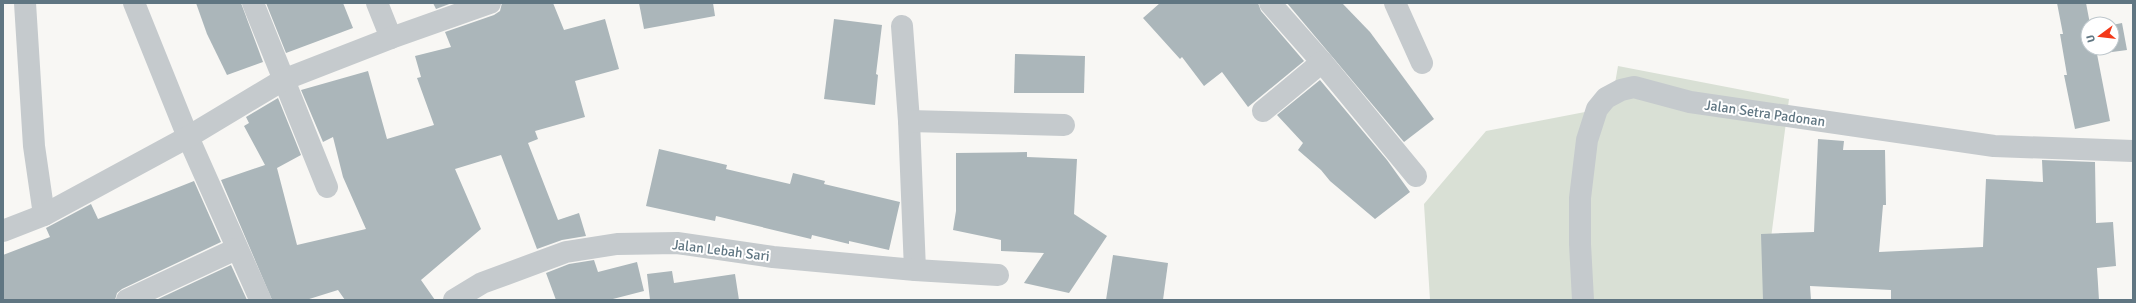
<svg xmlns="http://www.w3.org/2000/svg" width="2136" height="303" font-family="Signika,sans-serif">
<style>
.green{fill:#d9e0d5}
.building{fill:#abb6ba}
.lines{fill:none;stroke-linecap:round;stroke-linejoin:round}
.street{stroke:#c5cacd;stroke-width:22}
.labels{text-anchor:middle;stroke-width:4;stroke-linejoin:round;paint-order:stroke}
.street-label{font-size:14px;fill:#607682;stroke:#fff}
</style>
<rect width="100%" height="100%" fill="#f8f7f4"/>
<path class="green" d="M 1618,66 L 1789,99 L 1763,300 L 1430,300 L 1424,204 L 1486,131 L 1611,107 Z"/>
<g class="building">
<path d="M 196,3 L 241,3 L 263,62 L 227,75 L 207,34 Z"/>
<path d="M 266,3 L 343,3 L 353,28 L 286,53 Z"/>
<path d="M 433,3 L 452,3 L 436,9 Z"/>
<path d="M 502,3 L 553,3 L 564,30 L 605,19 L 619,69 L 575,81 L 585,117 L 535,131 L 538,139 L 528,143 L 558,220 L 579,213 L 586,236 L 562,240 L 537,249 L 501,155 L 455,169 L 481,229 L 421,280 L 435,300 L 345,300 L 338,290 L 306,300 L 272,300 L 221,180 L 265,165 L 244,126 L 249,123 L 246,117 L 278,98 L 301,155 L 277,168 L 297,245 L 366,229 L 343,177 L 333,137 L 323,142 L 301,90 L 368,71 L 387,139 L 434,125 L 417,78 L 421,77 L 415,56 L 451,47 L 445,32 L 494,15 L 500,11 Z"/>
<path d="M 639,3 L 713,3 L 715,16 L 644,29 Z"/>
<path d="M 1160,3 L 1258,3 L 1261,11 L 1304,61 L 1248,107 L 1222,72 L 1204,86 L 1182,57 L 1180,59 L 1143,18 Z"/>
<path d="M 1287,3 L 1342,3 L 1370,32 L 1434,119 L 1404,142 Z"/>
<path d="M 2057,3 L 2086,3 L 2090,24 L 2088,24 L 2088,48 L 2112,48 L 2112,25 L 2122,23 L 2127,50 L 2097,54 L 2110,121 L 2075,129 L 2064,75 L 2067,75 L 2060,34 L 2063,34 Z"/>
<path d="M 834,19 L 882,25 L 876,74 L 878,75 L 875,105 L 824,99 Z"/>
<path d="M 1015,54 L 1085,56 L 1084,93 L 1014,93 Z"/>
<path d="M 1320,80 L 1387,160 L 1410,192 L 1375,219 L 1330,181 L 1321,170 L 1298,150 L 1303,143 L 1277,115 Z"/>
<path d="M 1818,139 L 1844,141 L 1843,150 L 1885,150 L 1886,205 L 1883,205 L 1879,252 L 1983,247 L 1986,179 L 2043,182 L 2042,160 L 2095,162 L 2096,223 L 2113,222 L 2116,266 L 2097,268 L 2099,300 L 1891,300 L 1891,290 L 1810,286 L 1811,300 L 1763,300 L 1761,234 L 1814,232 Z"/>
<path d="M 659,149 L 727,165 L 726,169 L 790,184 L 793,173 L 825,181 L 824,184 L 900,202 L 889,250 L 849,241 L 849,244 L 812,235 L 811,239 L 716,216 L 715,221 L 646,206 Z"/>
<path d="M 1027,152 L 1027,157 L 1077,159 L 1074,214 L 1107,236 L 1069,293 L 1024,283 L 1044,253 L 1001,251 L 1001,240 L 953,230 L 956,211 L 956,153 Z"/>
<path d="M 194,181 L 221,242 L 122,289 L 117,293 L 115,300 L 3,300 L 3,255 L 50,237 L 46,228 L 91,204 L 98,219 Z"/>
<path d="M 1113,255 L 1168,263 L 1163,300 L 1106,300 Z"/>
<path d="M 594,260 L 598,272 L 637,262 L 644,291 L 609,300 L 556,300 L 546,273 L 569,264 Z"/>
<path d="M 231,265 L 247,300 L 156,300 Z"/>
<path d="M 672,271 L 674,283 L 735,274 L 739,300 L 650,300 L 647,274 Z"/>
</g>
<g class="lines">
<g class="street">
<path d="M 25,3 L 34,146 L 44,215"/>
<path d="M 134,3 L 188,137 L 260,299"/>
<path d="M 253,3 L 327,187"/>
<path d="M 377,3 L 391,38"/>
<path d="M 1270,3 L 1322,62 L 1416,176"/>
<path d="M 1395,3 L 1422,63"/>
<path d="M 902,26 L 909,121 L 915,270"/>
<path d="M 1263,111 L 1322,62"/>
<path d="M 909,121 L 1064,125"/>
<path d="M 3,231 L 44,215 L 188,137 L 283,80 L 391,38 L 490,3"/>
<path d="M 127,300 L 236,249"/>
<path d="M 454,300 L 482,283 L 566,252 L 617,244 L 677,243 L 773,257 L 915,270 L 998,275"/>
<path d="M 1583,300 L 1580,244 L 1580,198 L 1587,140 L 1597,109 L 1606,98 L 1621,90 L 1634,87 L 1690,102 L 1994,146 L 2133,151"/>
</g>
</g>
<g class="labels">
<g class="street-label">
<text transform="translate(1765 113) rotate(8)" y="5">Jalan Setra Padonan</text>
<text transform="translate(721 250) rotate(7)" y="5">Jalan Lebah Sari</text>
</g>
</g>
<rect width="2136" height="303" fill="none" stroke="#607682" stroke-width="8"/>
<g transform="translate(2100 36) rotate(255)"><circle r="19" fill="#ffffff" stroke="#bfc8cd"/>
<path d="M0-3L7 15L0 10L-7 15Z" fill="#f33919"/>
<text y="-6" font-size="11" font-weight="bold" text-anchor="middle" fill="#607682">U</text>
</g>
</svg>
